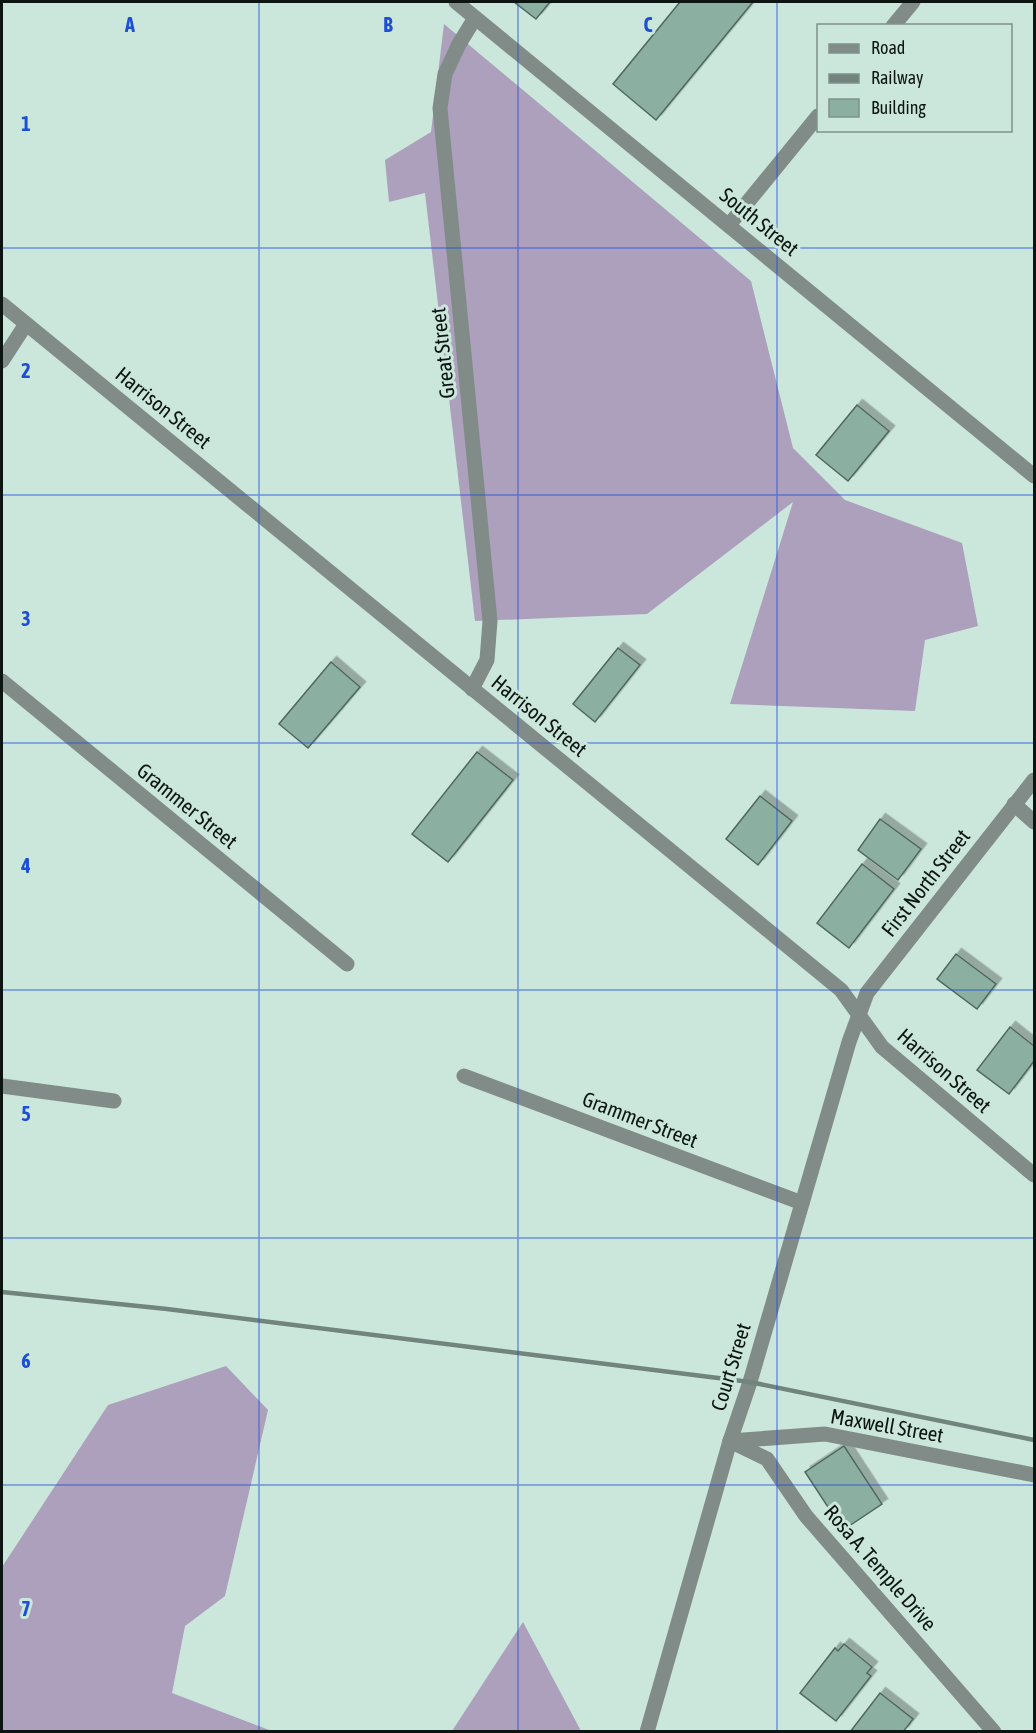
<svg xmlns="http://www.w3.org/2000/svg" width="1036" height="1733" font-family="'Asap Condensed',sans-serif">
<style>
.forest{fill:#aca0bd}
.building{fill:#8bafa1;stroke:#50685f;stroke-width:1.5;filter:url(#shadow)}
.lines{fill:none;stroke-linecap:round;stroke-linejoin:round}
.minor{stroke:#818c88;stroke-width:15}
.rail{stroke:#71847d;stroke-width:4.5}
.grid{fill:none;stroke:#1d4ed8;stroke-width:1.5;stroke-opacity:0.55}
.labels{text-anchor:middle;stroke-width:6;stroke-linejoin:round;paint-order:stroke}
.street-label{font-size:21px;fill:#0c1512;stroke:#cbe6db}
.grid-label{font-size:20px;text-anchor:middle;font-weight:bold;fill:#1d4ed8;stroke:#cbe6db;stroke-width:6;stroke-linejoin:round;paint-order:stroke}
</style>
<defs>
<filter id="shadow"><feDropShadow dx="5.5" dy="-5.5" stdDeviation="0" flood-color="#0004"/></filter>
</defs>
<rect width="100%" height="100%" fill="#cbe6db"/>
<g class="forest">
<path d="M 444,24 L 751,281 L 793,448 L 845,500 L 962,543 L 978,626 L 925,640 L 915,711 L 730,704 L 793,502 L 647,614 L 475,621 L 425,193 L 389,202 L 385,160 L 431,132 Z"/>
<path d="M 226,1366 L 268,1410 L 225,1596 L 185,1626 L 172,1693 L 272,1731 L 2,1731 L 2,1567 L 108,1405 Z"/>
<path d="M 523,1622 L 581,1731 L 452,1731 Z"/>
</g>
<g class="building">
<path d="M 514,2 L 550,2 L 536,19 Z"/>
<path d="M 680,2 L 753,2 L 656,120 L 613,84 Z"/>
<path d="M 857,405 L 889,431 L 848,481 L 816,455 Z"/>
<path d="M 618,648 L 640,665 L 595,722 L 573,704 Z"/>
<path d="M 331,662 L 360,687 L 308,748 L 279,724 Z"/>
<path d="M 477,752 L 513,780 L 448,862 L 412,834 Z"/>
<path d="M 760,796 L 792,821 L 758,865 L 726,839 Z"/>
<path d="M 880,819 L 921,849 L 898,880 L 858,850 Z"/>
<path d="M 862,864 L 894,889 L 849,948 L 817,923 Z"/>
<path d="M 956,954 L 996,984 L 977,1009 L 937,979 Z"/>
<path d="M 1010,1027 L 1034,1046 L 1034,1061 L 1009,1094 L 977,1070 Z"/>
<path d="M 844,1446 L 882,1504 L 843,1530 L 805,1472 Z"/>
<path d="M 844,1644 L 872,1667 L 867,1673 L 871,1676 L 836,1721 L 800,1693 L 835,1648 L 838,1651 Z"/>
<path d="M 880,1693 L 913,1719 L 903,1732 L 850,1732 Z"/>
</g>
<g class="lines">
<g class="minor">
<path d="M 456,2 L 1034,476"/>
<path d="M 893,26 L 913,2"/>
<path d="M 729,225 L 818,116"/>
<path d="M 2,304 L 841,990 L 882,1047 L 1034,1175"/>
<path d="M 2,361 L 26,324"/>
<path d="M 2,681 L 347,964"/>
<path d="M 472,689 L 487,660 L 490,621 L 440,108 L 445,74 L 459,44 L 475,18"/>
<path d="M 1014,804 L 1034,822"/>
<path d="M 464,1076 L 802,1203"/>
<path d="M 2,1086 L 114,1101"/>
<path d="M 730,1441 L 767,1459 L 806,1516 L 994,1732"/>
<path d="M 730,1441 L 825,1434 L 1034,1475"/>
<path d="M 647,1732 L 730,1441 L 750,1382 L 849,1042 L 867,993 L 1034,780"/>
</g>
<path class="rail" d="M 2,1292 L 167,1309 L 750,1382 L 1034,1440"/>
</g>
<path class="grid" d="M 259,2 L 259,1732M 518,2 L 518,1732M 777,2 L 777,1732M 2,248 L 1034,248M 2,495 L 1034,495M 2,743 L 1034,743M 2,990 L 1034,990M 2,1238 L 1034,1238M 2,1485 L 1034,1485"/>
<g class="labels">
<g class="street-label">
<text transform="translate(759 222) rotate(39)" y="7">South Street</text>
<text transform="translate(443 353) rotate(-96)" y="7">Great Street</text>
<text transform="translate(163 408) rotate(39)" y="7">Harrison Street</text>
<text transform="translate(539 716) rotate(39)" y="7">Harrison Street</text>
<text transform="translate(187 806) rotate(39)" y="7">Grammer Street</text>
<text transform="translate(926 883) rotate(-52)" y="7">First North Street</text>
<text transform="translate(944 1071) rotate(41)" y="7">Harrison Street</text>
<text transform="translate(640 1120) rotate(21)" y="7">Grammer Street</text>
<text transform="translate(731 1367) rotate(-73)" y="7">Court Street</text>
<text transform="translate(887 1426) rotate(10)" y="7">Maxwell Street</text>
<text transform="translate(880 1568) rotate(49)" y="7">Rosa A. Temple Drive</text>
</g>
</g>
<g class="grid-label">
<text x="130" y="32">A</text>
<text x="388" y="32">B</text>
<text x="648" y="32">C</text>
<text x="26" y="131">1</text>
<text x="26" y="378">2</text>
<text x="26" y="626">3</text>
<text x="26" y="873">4</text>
<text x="26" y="1121">5</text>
<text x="26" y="1368">6</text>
<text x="26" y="1616">7</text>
</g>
<rect width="1036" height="1733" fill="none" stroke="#0c1512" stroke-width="6"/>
<rect x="817" y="24" width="195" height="108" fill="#cbe6db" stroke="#7f928b" stroke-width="1.5"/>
<rect x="829" y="44" width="30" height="9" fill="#818c88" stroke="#7f928b" stroke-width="1.5"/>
<text x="871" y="54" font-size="18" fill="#0c1512">Road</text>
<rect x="829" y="74" width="30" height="9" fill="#71847d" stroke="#7f928b" stroke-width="1.5"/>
<text x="871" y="84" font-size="18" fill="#0c1512">Railway</text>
<rect x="829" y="99" width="30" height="18" fill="#8bafa1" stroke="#7f928b" stroke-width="1.5"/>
<text x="871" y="114" font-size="18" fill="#0c1512">Building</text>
</svg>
